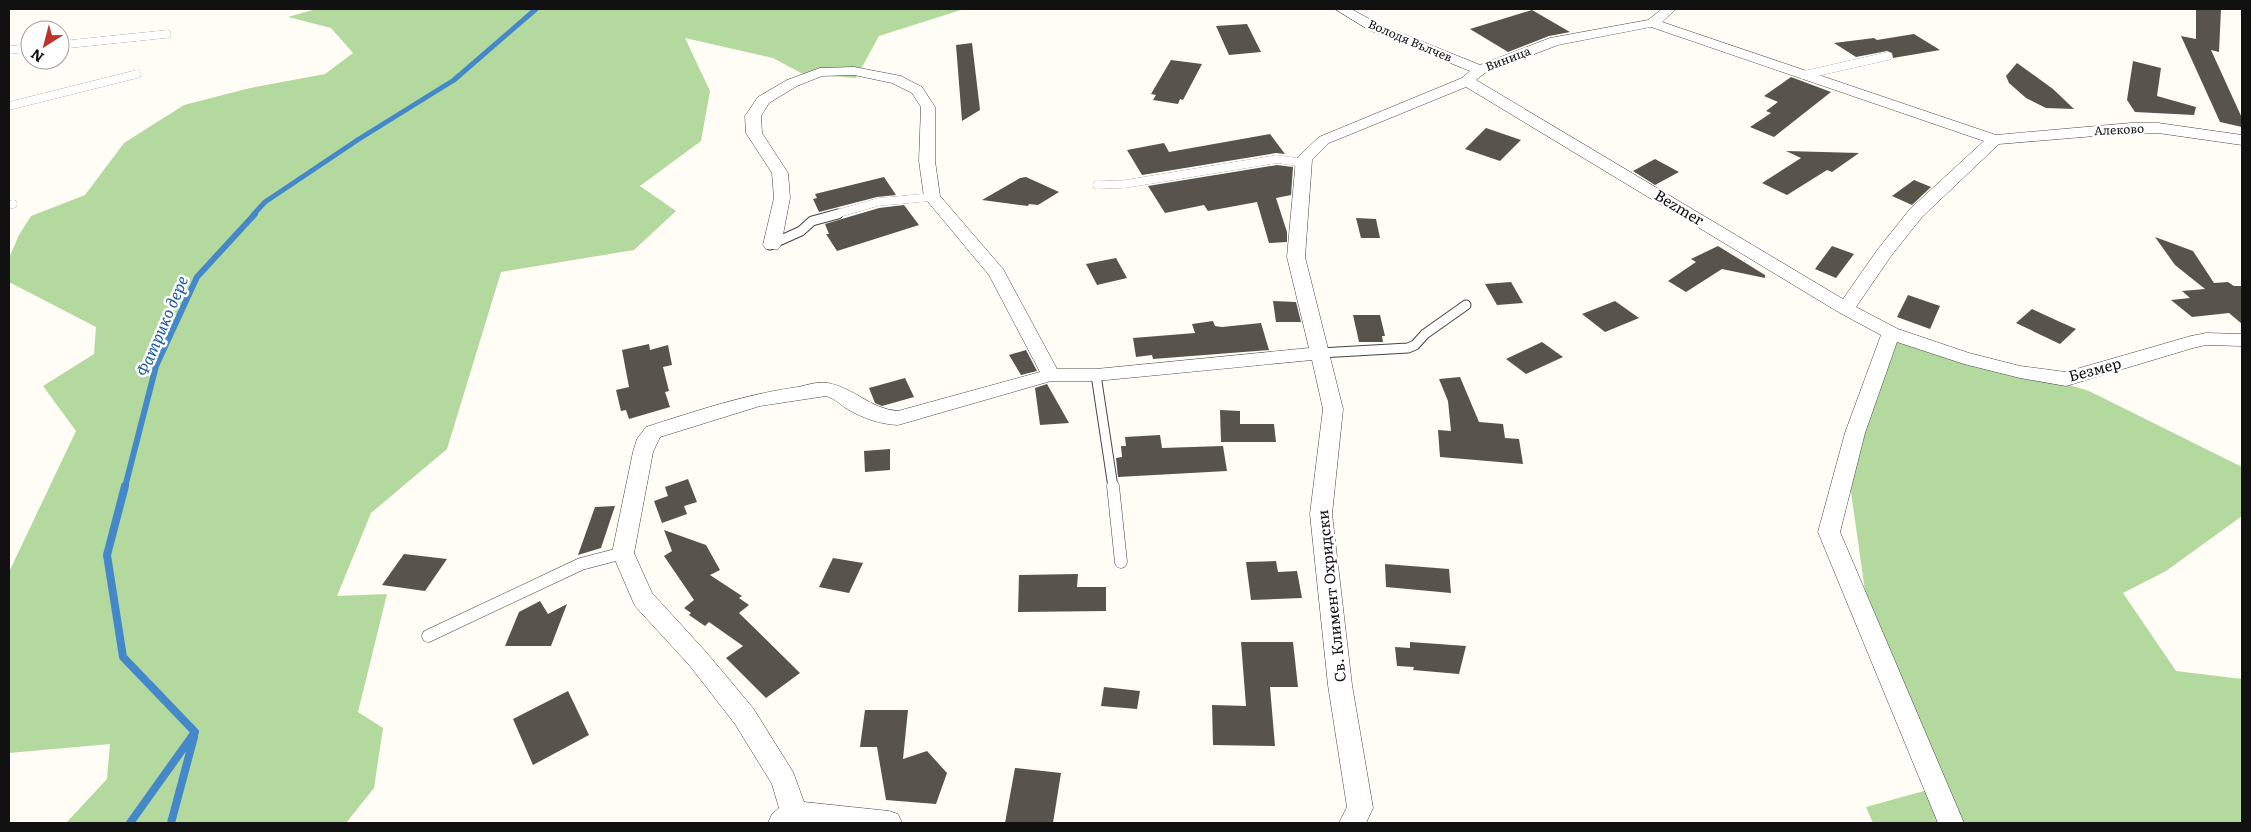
<svg xmlns="http://www.w3.org/2000/svg" width="2251" height="832" font-family="Literata,serif">
<style>
.forest{fill:#b3d99e}
.lines{fill:none;stroke-linecap:round;stroke-linejoin:round}
.stream-far2{stroke:#4488c9;stroke-width:5}
.stream-far1{stroke:#4488c9;stroke-width:6}
.stream{stroke:#4488c9;stroke-width:8}
.building{fill:#59534d}
.lane-far2-casing{stroke:#444;stroke-width:8}
.lane-far1-casing{stroke:#444;stroke-width:11}
.lane-casing{stroke:#444;stroke-width:13}
.street-casing{stroke:#444;stroke-width:1}
.lane-far2{stroke:#fff;stroke-width:8}
.lane-far1{stroke:#fff;stroke-width:9}
.lane{stroke:#fff;stroke-width:12}
.street{fill:#fff;fill-rule:evenodd}
.labels{text-anchor:middle;stroke-width:5;stroke-linejoin:round;paint-order:stroke}
.far-street-label{font-size:12px;fill:#111;stroke:#fff}
.street-label{font-size:15px;fill:#111;stroke:#fff}
.water-label{font-size:16px;font-style:italic;fill:#1d5ba0;stroke:#fff}
</style>
<rect width="100%" height="100%" fill="#fffdf5"/>
<g class="forest">
<path d="M 316,9 L 964,9 L 879,36 L 856,78 L 803,74 L 773,58 L 685,38 L 710,91 L 701,141 L 640,186 L 676,211 L 634,250 L 501,272 L 447,449 L 371,513 L 337,596 L 387,594 L 358,712 L 383,728 L 374,788 L 346,823 L 66,823 L 107,779 L 110,744 L 9,753 L 9,572 L 76,431 L 43,386 L 94,354 L 96,327 L 9,282 L 9,258 L 19,235 L 31,216 L 85,195 L 124,143 L 184,105 L 250,88 L 325,74 L 353,53 L 331,28 L 288,17 Z"/>
<path d="M 1883,340 L 1935,344 L 2089,391 L 2242,467 L 2242,516 L 2166,571 L 2123,593 L 2176,671 L 2242,679 L 2242,823 L 1873,823 L 1866,807 L 1942,786 L 1870,626 L 1848,471 Z"/>
</g>
<g class="lines">
<path class="stream-far2" d="M 253,215 L 265,202 L 359,139 L 454,80 L 536,9"/>
<path class="stream-far1" d="M 125,487 L 156,366 L 197,277 L 255,214"/>
<g class="stream">
<path d="M 125,486 L 107,555 L 123,657 L 195,732 L 130,823"/>
<path d="M 171,823 L 194,737"/>
</g>
</g>
<g class="building">
<path d="M 2196,9 L 2221,9 L 2219,52 L 2211,50 L 2242,118 L 2242,127 L 2220,122 L 2181,36 L 2196,39 Z"/>
<path d="M 1532,10 L 1570,32 L 1549,36 L 1508,52 L 1470,29 Z"/>
<path d="M 1247,24 L 1261,52 L 1229,55 L 1216,26 Z"/>
<path d="M 1914,34 L 1940,50 L 1893,58 L 1892,53 L 1887,51 L 1856,57 L 1834,43 L 1874,38 L 1877,40 Z"/>
<path d="M 972,43 L 980,110 L 962,121 L 956,45 Z"/>
<path d="M 1171,60 L 1202,64 L 1183,100 L 1180,99 L 1178,104 L 1153,100 L 1156,95 L 1151,94 Z"/>
<path d="M 2133,61 L 2161,68 L 2157,96 L 2196,107 L 2194,115 L 2135,112 L 2127,100 Z"/>
<path d="M 2017,63 L 2053,89 L 2074,109 L 2046,108 L 2026,98 L 2009,83 L 2006,76 Z"/>
<path d="M 1791,77 L 1831,92 L 1774,137 L 1750,127 L 1771,113 L 1766,111 L 1778,102 L 1764,96 Z"/>
<path d="M 1486,128 L 1521,140 L 1500,161 L 1465,149 Z"/>
<path d="M 1270,134 L 1285,154 L 1276,153 L 1142,175 L 1127,150 L 1164,143 L 1169,152 Z"/>
<path d="M 1786,151 L 1859,153 L 1832,172 L 1827,170 L 1787,195 L 1762,183 L 1801,158 Z"/>
<path d="M 1655,159 L 1679,172 L 1655,185 L 1633,171 Z"/>
<path d="M 1277,165 L 1293,167 L 1291,195 L 1276,198 L 1287,232 L 1287,242 L 1269,243 L 1257,202 L 1208,211 L 1204,205 L 1165,213 L 1148,186 Z"/>
<path d="M 884,177 L 896,195 L 877,197 L 819,212 L 813,199 L 817,198 L 815,194 Z"/>
<path d="M 1026,177 L 1059,192 L 1038,205 L 1029,204 L 1028,206 L 982,200 L 1020,178 Z"/>
<path d="M 1914,180 L 1931,187 L 1912,205 L 1892,196 Z"/>
<path d="M 904,205 L 919,225 L 837,251 L 826,234 L 829,234 L 825,224 L 879,208 Z"/>
<path d="M 1356,218 L 1376,219 L 1380,238 L 1361,238 Z"/>
<path d="M 2155,237 L 2193,251 L 2214,283 L 2228,282 L 2234,286 L 2242,286 L 2242,324 L 2229,313 L 2192,317 L 2171,300 L 2190,298 L 2182,291 L 2205,289 L 2175,265 Z"/>
<path d="M 1718,246 L 1765,275 L 1765,278 L 1722,269 L 1686,292 L 1668,281 L 1696,262 L 1691,259 Z"/>
<path d="M 1832,246 L 1854,254 L 1836,278 L 1815,269 Z"/>
<path d="M 1116,258 L 1127,278 L 1097,285 L 1086,264 Z"/>
<path d="M 1511,282 L 1523,303 L 1497,305 L 1485,284 Z"/>
<path d="M 1908,295 L 1940,306 L 1930,329 L 1897,317 Z"/>
<path d="M 1273,301 L 1296,302 L 1301,322 L 1276,322 Z"/>
<path d="M 1615,301 L 1639,318 L 1605,332 L 1582,314 Z"/>
<path d="M 2032,309 L 2058,321 L 2076,329 L 2060,344 L 2016,323 Z"/>
<path d="M 1353,315 L 1380,315 L 1385,336 L 1382,336 L 1383,342 L 1359,342 Z"/>
<path d="M 1213,321 L 1215,326 L 1222,327 L 1261,323 L 1269,350 L 1153,359 L 1152,355 L 1136,357 L 1133,338 L 1195,333 L 1192,324 Z"/>
<path d="M 1542,342 L 1563,357 L 1526,374 L 1506,359 Z"/>
<path d="M 649,344 L 650,350 L 668,345 L 672,365 L 663,367 L 669,391 L 665,392 L 670,407 L 629,419 L 626,410 L 621,411 L 616,390 L 629,387 L 622,350 Z"/>
<path d="M 1026,350 L 1037,371 L 1021,375 L 1009,355 Z"/>
<path d="M 1460,377 L 1479,422 L 1503,424 L 1505,438 L 1519,439 L 1523,464 L 1440,457 L 1438,430 L 1451,431 L 1448,401 L 1439,379 Z"/>
<path d="M 905,378 L 914,397 L 882,406 L 875,403 L 869,388 Z"/>
<path d="M 1047,384 L 1069,423 L 1040,425 L 1035,388 Z"/>
<path d="M 1220,410 L 1240,411 L 1240,424 L 1274,424 L 1276,442 L 1221,442 Z"/>
<path d="M 1160,435 L 1162,448 L 1223,446 L 1227,471 L 1118,477 L 1116,458 L 1122,457 L 1121,446 L 1126,446 L 1125,437 Z"/>
<path d="M 890,449 L 890,470 L 865,472 L 864,451 Z"/>
<path d="M 688,479 L 697,502 L 684,506 L 687,514 L 662,523 L 654,501 L 668,496 L 665,487 Z"/>
<path d="M 615,506 L 601,548 L 578,555 L 595,507 Z"/>
<path d="M 664,530 L 706,545 L 720,570 L 710,575 L 742,596 L 739,598 L 749,605 L 739,613 L 800,673 L 766,698 L 726,658 L 743,646 L 709,622 L 705,626 L 689,615 L 691,613 L 684,608 L 694,600 L 664,556 L 672,551 Z"/>
<path d="M 404,554 L 447,559 L 425,591 L 382,585 Z"/>
<path d="M 833,558 L 863,563 L 849,593 L 819,587 Z"/>
<path d="M 1276,561 L 1278,572 L 1297,571 L 1302,598 L 1251,600 L 1246,562 Z"/>
<path d="M 1385,564 L 1449,569 L 1451,593 L 1386,587 Z"/>
<path d="M 1078,574 L 1077,587 L 1106,587 L 1106,611 L 1018,612 L 1019,575 Z"/>
<path d="M 540,601 L 548,614 L 567,604 L 551,646 L 505,646 L 519,612 Z"/>
<path d="M 1241,642 L 1293,642 L 1298,687 L 1270,687 L 1275,746 L 1213,745 L 1212,705 L 1246,706 Z"/>
<path d="M 1410,642 L 1466,646 L 1459,674 L 1413,670 L 1414,667 L 1397,666 L 1395,647 L 1410,648 Z"/>
<path d="M 1104,687 L 1140,691 L 1137,709 L 1101,706 Z"/>
<path d="M 568,691 L 589,735 L 533,765 L 513,719 Z"/>
<path d="M 865,710 L 908,710 L 903,759 L 927,751 L 947,773 L 936,804 L 886,800 L 877,747 L 860,747 Z"/>
<path d="M 1015,768 L 1061,773 L 1053,823 L 1005,823 Z"/>
</g>
<g class="lines">
<defs>
<g id="lane-far2">
<path d="M 60,45 L 167,34"/>
<path d="M 9,50 L 30,48"/>
<path d="M 1804,75 L 1888,56"/>
<path d="M 9,106 L 137,74"/>
<path d="M 1097,185 L 1125,184 L 1277,159 L 1304,163"/>
<path d="M 9,205 L 13,204"/>
<path d="M 833,215 L 878,202 L 932,197"/>
</g>
<g id="lane-far1">
<path d="M 770,245 L 801,231 L 812,221 L 838,214"/>
<path d="M 1320,353 L 1408,348 L 1415,345 L 1425,334 L 1466,305"/>
<path d="M 1096,375 L 1113,487"/>
</g>
<g id="lane">
<path d="M 1113,486 L 1121,562"/>
<path d="M 428,636 L 581,564 L 623,553"/>
</g>
<path id="street" d="M 1335,9 L 1351,9 L 1379,24 L 1480,65 L 1550,38 L 1648,20 L 1662,9 L 1676,9 L 1662,22 L 1996,135 L 2131,123 L 2158,123 L 2242,135 L 2242,145 L 2158,133 L 2131,133 L 1999,144 L 1922,217 L 1891,256 L 1856,307 L 1898,329 L 1969,353 L 2020,366 L 2066,372 L 2191,336 L 2206,333 L 2242,334 L 2242,346 L 2206,345 L 2193,348 L 2066,386 L 2020,378 L 1964,364 L 1897,342 L 1865,433 L 1840,532 L 1964,823 L 1938,823 L 1818,532 L 1845,433 L 1881,335 L 1840,313 L 1466,87 L 1329,143 L 1312,160 L 1305,257 L 1343,409 L 1332,514 L 1352,685 L 1373,808 L 1366,823 L 1339,823 L 1347,807 L 1328,685 L 1310,514 L 1323,409 L 1312,360 L 1096,381 L 1051,381 L 898,425 C 880,424 865,419 849,410 C 840,405 836,399 826,396 L 760,406 L 660,437 L 653,452 L 634,553 L 652,593 L 706,652 L 753,708 L 793,772 L 804,802 L 889,811 L 898,814 L 902,823 L 768,823 L 772,814 L 779,808 L 772,784 L 735,724 L 690,666 L 635,606 L 612,553 L 633,452 L 637,439 L 646,427 C 696,411 746,394 798,387 C 807,385 819,381 828,383 C 855,388 870,409 898,411 L 1040,372 L 989,275 L 924,197 L 919,161 L 921,107 L 912,93 L 892,83 L 854,75 L 822,76 L 797,86 L 769,103 L 761,116 L 762,133 L 788,173 L 790,198 L 781,245 L 778,249 L 766,249 L 763,245 L 774,198 L 772,173 L 746,133 L 745,116 L 758,97 L 787,80 L 820,68 L 854,67 L 901,76 L 922,87 L 935,107 L 935,161 L 940,196 L 1003,269 L 1057,369 L 1096,369 L 1309,348 L 1287,257 L 1296,159 L 1319,137 L 1462,78 L 1470,71 L 1369,30 ZM 1651,27 L 1984,141 L 1910,209 L 1878,249 L 1843,299 L 1476,80 L 1485,73 L 1558,45 Z"/>
</defs>
<use href="#lane-far2" class="lane-far2-casing"/>
<use href="#lane-far1" class="lane-far1-casing"/>
<use href="#lane" class="lane-casing"/>
<use href="#street" class="street-casing"/>
<use href="#lane-far2" class="lane-far2"/>
<use href="#lane-far1" class="lane-far1"/>
<use href="#lane" class="lane"/>
<use href="#street" class="street"/>
</g>
<g class="labels">
<g class="far-street-label">
<text transform="translate(1410 41) rotate(23)" y="4">Володя Вълчев</text>
<text transform="translate(1508 59) rotate(-21)" y="4">Виница</text>
<text transform="translate(2119 130) rotate(-3)" y="4">Алеково</text>
</g>
<g class="street-label">
<text transform="translate(1679 208) rotate(31)" y="5">Bezmer</text>
<text transform="translate(2095 370) rotate(-15)" y="5">Безмер</text>
<text transform="translate(1332 596) rotate(-96)" y="5">Св. Климент Охридски</text>
</g>
<g class="water-label">
<text transform="translate(162 326) rotate(-67)" y="6">Фатрико дере</text>
</g>
</g>
<rect width="2251" height="832" fill="none" stroke="#111111" stroke-width="20"/>
<g transform="translate(45 45) rotate(216)"><circle r="24" fill="#ffffff" stroke="#a0a0a0"/>
<path d="M0-4L9 19L0 12L-9 19Z" fill="#bd322c"/>
<text y="-8" font-size="14" font-weight="bold" text-anchor="middle" fill="#111111">N</text>
</g>
</svg>
